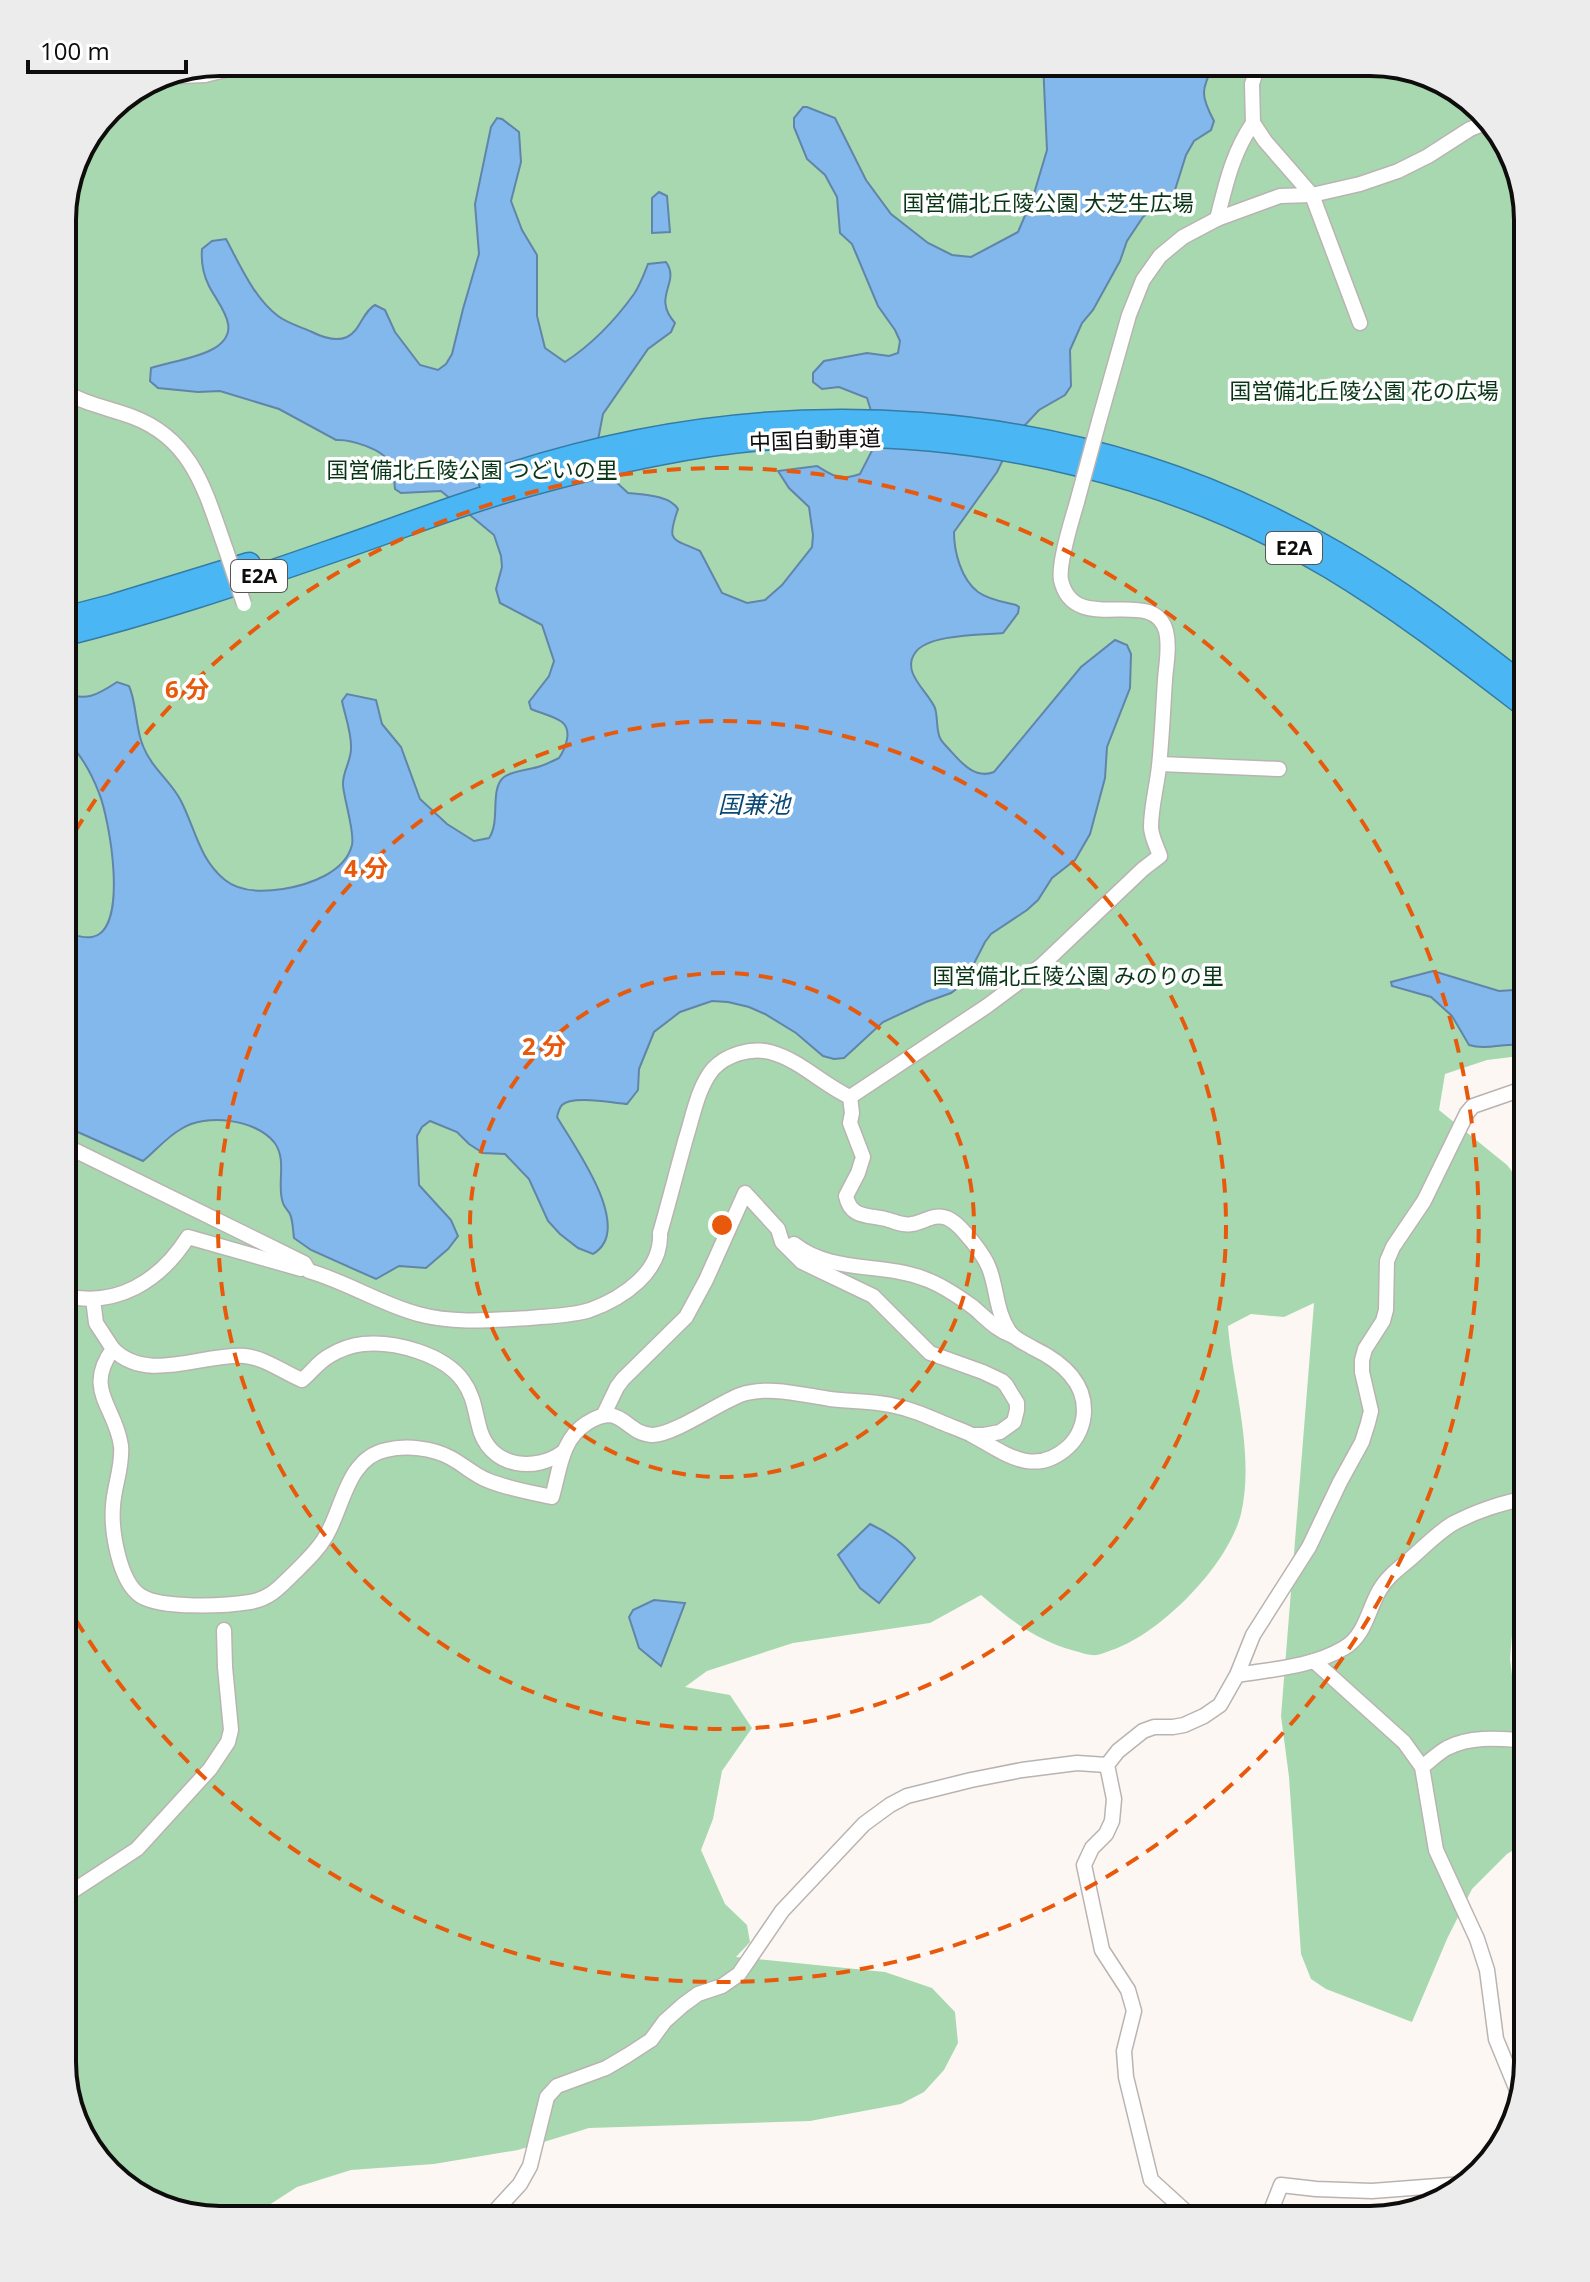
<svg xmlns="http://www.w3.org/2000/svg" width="1590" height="2282" font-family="'Open Sans','Noto Sans JP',sans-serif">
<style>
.green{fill:#a8d8af}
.water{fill:#82b8ec;stroke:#6085a9;stroke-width:2}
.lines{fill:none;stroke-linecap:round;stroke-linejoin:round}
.minor-casing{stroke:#b9b4b1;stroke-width:17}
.highway-casing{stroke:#357ba3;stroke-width:25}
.minor{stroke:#fff;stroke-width:14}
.highway{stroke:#4ab6f4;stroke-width:22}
.minor-bridge-casing{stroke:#b9b4b1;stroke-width:17;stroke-linecap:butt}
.minor-bridge{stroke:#fff;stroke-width:14}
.ring{fill:none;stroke:#e8590c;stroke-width:4;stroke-dasharray:14 10}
.labels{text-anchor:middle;stroke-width:7;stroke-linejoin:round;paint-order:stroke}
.shield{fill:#fff;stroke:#575655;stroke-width:2}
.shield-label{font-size:20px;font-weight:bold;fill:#0f0d0c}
.park-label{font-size:22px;fill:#093616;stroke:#fff}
.street-label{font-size:22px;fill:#0f0d0c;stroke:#fff}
.water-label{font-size:24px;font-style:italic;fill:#084877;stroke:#fff}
.rim{fill:none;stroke:#0f0d0c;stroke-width:4}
.centre{fill:#e8590c;stroke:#fff;stroke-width:4}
.ring-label{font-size:24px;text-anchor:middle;font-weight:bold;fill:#e8590c;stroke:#fff;stroke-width:7;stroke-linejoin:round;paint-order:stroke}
</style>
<rect width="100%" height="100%" fill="#fdf7f4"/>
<path class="green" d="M 220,62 L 1380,62 L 1449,83 L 1507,141 L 1528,220 L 1528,1055 L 1487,1060 L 1445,1074 L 1439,1110 L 1507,1165 L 1528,1192 L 1528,1562 L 1515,1599 L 1510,1659 L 1516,1707 L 1528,1730 L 1528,1841 L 1507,1854 L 1472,1889 L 1447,1939 L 1412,2022 L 1326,1989 L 1311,1979 L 1301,1954 L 1289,1777 L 1281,1716 L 1314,1303 L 1284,1317 L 1251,1314 L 1228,1326 C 1233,1387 1255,1453 1241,1514 C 1228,1565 1163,1631 1115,1649 C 1108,1651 1099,1656 1092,1655 C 1087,1655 1080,1652 1075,1651 C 1036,1640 1011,1621 981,1595 L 930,1623 L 793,1643 L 707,1671 L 685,1687 L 730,1695 L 752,1728 L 722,1771 L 713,1819 L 701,1850 L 725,1904 L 747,1925 L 750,1942 L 736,1957 L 885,1972 L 932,1988 L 955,2012 L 958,2043 L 944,2070 L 924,2092 L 901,2104 L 810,2121 L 589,2128 L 518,2150 L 434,2164 L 351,2170 L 297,2187 L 246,2220 L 210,2220 L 141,2199 L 83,2141 L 62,2062 L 62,209 L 78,150 L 115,101 L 160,74 Z"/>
<g class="water">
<path d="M 482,62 L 555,62 L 552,70 L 544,75 C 513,62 504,68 472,75 Z"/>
<path d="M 1043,62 L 1215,62 C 1202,90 1199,93 1214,121 L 1211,130 L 1194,141 L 1186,155 L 1175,190 L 1143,217 L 1127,241 L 1120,261 L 1093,310 L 1082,323 L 1070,350 L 1071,386 L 1065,395 L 1039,410 L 1014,437 L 997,472 L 954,532 C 954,552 961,579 978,592 C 989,600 1004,602 1016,605 L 1019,607 L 1018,613 L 1003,633 C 982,635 927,634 915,653 C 901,673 928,691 935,708 C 938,717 936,730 940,738 C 942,742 945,745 948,748 C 960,761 974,780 994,772 L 1081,667 L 1115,640 L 1127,645 L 1131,654 L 1130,688 L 1107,747 L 1105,778 L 1090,834 L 1075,860 L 1052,878 L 1038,900 L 1027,910 L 991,934 L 985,942 L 964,983 L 951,993 L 926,1002 L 883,1022 L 844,1058 L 834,1059 L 823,1056 L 796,1033 L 765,1014 L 749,1007 L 728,1002 L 712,1001 L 680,1012 L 654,1032 L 639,1069 L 638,1090 L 627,1104 C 613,1103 572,1095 562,1105 C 560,1107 558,1113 557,1117 C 573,1145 636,1229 593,1254 L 578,1248 L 560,1234 L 548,1221 L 529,1179 L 505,1154 L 483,1153 L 469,1144 L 457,1132 L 430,1121 L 422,1127 L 417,1136 L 419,1185 L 451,1220 L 458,1236 L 448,1249 L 426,1268 L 399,1266 L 376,1279 L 311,1250 L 294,1238 C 293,1231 293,1221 290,1214 C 288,1210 284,1207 283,1203 C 276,1184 288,1160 274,1142 C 255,1119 206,1113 181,1129 C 167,1137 155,1151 143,1161 L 62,1125 L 62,931 C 71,934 83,939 92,937 C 130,930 109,817 99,793 C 91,772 79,751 62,736 L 62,693 C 87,701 96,696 117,682 L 129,686 C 137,704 135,727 143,746 C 152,769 171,781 181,801 C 195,828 199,859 225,880 C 241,893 264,892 283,889 C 308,885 345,873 352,845 C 355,832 344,800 343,785 C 342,773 351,761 351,749 C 352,734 345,716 342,701 L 347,694 L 376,700 L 382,724 L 401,747 L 420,799 L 447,824 L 474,841 L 489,838 C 501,821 489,789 504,777 C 513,770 530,770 541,766 C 547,764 553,761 559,758 C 565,749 573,731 562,722 C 554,716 540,713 531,709 L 529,702 L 549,676 L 554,661 L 542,625 L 500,603 L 496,589 L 502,567 L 501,556 L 494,535 L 441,491 L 401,493 L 395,489 C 394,481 394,470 390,463 C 383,449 350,439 336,440 L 279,409 L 220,391 L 198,392 L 158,388 L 150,381 L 151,368 C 170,362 193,359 211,350 C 246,332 219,306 209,286 C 203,274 201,261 202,249 L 212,241 L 226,239 C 240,265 254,298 278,316 C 287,323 301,327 312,332 C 322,337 336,342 347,337 C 361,330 362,312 375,305 L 385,310 L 395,332 L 420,365 L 438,370 L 446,364 L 452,354 L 463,309 L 479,254 L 475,204 L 491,127 L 497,118 L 502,119 L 519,132 L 521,162 L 511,201 L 522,230 L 537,255 L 537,316 L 545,348 L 565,362 C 591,345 616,319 634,294 C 640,285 644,274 648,264 L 666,262 C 681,283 651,296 675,323 L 671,332 L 648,349 L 603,414 L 598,440 L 614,480 L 628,493 C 644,495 669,495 678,509 C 666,543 672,538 700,551 L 722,593 L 747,603 L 765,600 L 782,585 L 812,547 L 813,535 L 809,507 L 789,488 L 778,471 L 817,466 C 834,477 840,481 860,474 L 879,437 L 867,398 L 839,387 L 822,389 L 813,382 L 813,373 L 824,361 L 867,353 L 889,356 L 898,353 L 900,341 L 895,330 L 878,306 L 852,244 L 840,233 L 837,197 L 825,175 L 807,159 L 794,127 L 794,118 L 803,107 L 807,107 L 835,118 L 866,180 L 891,214 L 928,243 L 952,255 L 971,257 L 1018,232 L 1033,197 L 1047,150 Z"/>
<path d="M 659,192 L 667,196 L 670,232 L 652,233 L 652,198 Z"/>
<path d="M 1433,971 L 1499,991 L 1528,989 L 1528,1046 C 1508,1041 1488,1051 1469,1045 L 1452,1016 L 1431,997 L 1392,986 L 1391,982 Z"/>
<path d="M 870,1524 C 886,1531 906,1545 915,1558 L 879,1603 L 860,1588 L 838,1555 Z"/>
<path d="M 654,1600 L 685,1603 L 661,1666 L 639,1648 L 629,1617 L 633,1610 Z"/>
</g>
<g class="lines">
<defs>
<g id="minor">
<path d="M 155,77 L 205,75 L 257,62"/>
<path d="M 1253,123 L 1252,84 L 1259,62"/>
<path d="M 1217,219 C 1226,184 1232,154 1253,123 L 1265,141 L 1312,195 L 1360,323"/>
<path d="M 62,390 C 84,404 109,408 133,417 C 194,440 206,494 226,550"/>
<path d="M 1099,421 L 1129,315 L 1143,280 L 1160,256 L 1183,237 L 1217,219 L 1280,196 L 1312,195 L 1360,184 L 1398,171 L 1428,156 L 1470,129 L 1488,122"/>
<path d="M 1160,764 L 1279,769"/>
<path d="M 850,1097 L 987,1006 L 1042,965 L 1143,869 L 1160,856 C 1157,847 1151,836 1151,827 C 1151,807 1157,786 1159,766 C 1162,738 1163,709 1165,680 C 1166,665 1170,647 1166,631 C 1153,584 1074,638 1061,580 C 1058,563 1072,520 1077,502"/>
<path d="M 62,1144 L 304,1263 L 309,1271 C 347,1282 381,1304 418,1314 C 454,1324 493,1320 529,1318 C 549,1316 571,1316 590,1310 C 623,1298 662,1272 660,1233 C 669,1202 677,1170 686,1138 C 693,1116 698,1087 713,1069 C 726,1055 750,1047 770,1052 C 800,1060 822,1084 850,1097"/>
<path d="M 794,1244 C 832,1274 882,1262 925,1279 C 942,1285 958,1296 973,1307 C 986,1318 996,1330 1013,1336"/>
<path d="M 62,1295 C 116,1309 160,1281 188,1237 L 301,1269"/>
<path d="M 93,1299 L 96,1323 L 113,1349 C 83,1390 116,1407 121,1446 C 123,1466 114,1486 113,1506 C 111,1530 119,1582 141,1596 C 162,1609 225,1606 250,1602 C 268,1599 277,1590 290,1577 C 303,1564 317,1552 326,1536 C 343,1508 347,1458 386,1450 C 406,1445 433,1448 451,1458 C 464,1465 474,1475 487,1480 C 508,1489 530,1492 552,1497 C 560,1470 561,1439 587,1423 C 622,1400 625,1435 653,1435 C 675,1434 717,1404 740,1395 C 768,1385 802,1395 830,1399 C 846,1401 862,1401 878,1403 C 898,1405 918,1412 936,1420 C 947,1425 959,1429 970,1434 C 1002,1451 1033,1479 1068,1447 C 1078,1438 1084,1424 1084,1410 C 1084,1379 1058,1360 1033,1348 C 1025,1343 1014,1339 1009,1331 C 996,1312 997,1288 989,1268 C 984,1255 974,1243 965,1233 C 960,1227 954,1221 947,1218 C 933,1213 925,1222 912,1224 C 904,1226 896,1222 889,1220 C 870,1214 851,1220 846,1196 L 858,1173 L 863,1157 L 850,1123 L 852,1113 L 850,1097"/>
<path d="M 113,1349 C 147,1384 203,1353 245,1356 C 265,1358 283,1372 302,1380 C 311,1373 318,1362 329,1356 C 339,1350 352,1345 363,1344 C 395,1341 444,1354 463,1381 C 475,1397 475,1415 481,1433 C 494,1468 536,1472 563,1452"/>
<path d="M 604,1414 L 617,1387 L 623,1379 L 686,1317 L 706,1280 L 745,1193 L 778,1229 L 782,1242 L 802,1262 L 873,1296 L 930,1353 L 983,1372 L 1002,1381 L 1006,1385 L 1017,1403 L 1017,1410 L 1014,1422 L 1000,1432 L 984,1435 L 972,1435"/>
<path d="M 1314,1661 L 1404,1742 L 1422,1767 L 1436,1850 L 1477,1939 L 1487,1970 L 1496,2039 L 1519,2095"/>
<path d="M 1237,1675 C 1273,1669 1312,1667 1344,1648 C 1365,1636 1368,1610 1379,1591 C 1386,1578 1398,1569 1409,1560 C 1423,1548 1436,1534 1452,1524 C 1474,1512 1503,1502 1528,1498"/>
<path d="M 1422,1767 C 1430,1761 1438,1753 1447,1748 C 1473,1735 1501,1739 1528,1741"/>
<path d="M 62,1898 L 137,1849 L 210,1769 L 228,1742 L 231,1730 L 225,1667 L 224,1630"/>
<path d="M 487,2220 L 520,2184 L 530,2166 L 547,2097 L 557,2086 L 606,2068 L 628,2055 L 651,2040 L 665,2021 L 683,2005 L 698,1994 L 722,1986 L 739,1974 L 782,1911 L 864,1824 L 890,1805 L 907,1796 L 971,1780 L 1022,1770 L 1077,1763 L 1107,1765"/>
<path d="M 1195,2220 L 1151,2180 L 1126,2077 L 1124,2051 L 1134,2011 L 1128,1990 L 1102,1950 L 1084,1865 L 1092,1848 L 1106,1834 L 1112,1821 L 1114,1799 L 1107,1765 L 1118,1751 L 1143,1731 L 1154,1727 L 1173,1727 L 1184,1725 L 1204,1716 L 1220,1705 L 1237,1675 L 1253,1635 L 1309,1547 L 1340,1482 L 1362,1442 L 1368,1423 L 1371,1411 L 1362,1372 L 1362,1360 L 1365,1349 L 1383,1321 L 1386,1310 L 1387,1261 L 1393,1247 L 1424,1201 L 1467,1113 L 1473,1106 L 1528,1087"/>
<path d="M 1262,2220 L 1272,2208 L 1281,2185 L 1316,2189 L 1372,2191 L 1464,2184"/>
</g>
<g id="highway">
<path d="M 490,481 C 771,385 1077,401 1336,553 C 1404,592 1466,641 1528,689"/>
<path d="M 62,619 L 112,606 L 249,564"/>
<path d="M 62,635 C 154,612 243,582 332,551 C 392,531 450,507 510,490 C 608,462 710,439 811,436 C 991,431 1175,475 1330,567 C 1400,609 1464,659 1528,708"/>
</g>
</defs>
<use href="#minor" class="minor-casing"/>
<use href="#highway" class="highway-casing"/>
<use href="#minor" class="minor"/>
<use href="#highway" class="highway"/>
<defs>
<g id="minor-bridge">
<path d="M 1077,502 L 1099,421"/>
<path d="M 226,550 L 244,604"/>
</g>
</defs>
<use href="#minor-bridge" class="minor-bridge-casing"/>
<use href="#minor-bridge" class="minor-bridge"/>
</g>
<g class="ring">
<circle cx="722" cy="1225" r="252"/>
<circle cx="722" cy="1225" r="504"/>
<path d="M63 852A757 757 0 1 1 63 1598"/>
</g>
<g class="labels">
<g class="shield">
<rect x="1266" y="532" width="56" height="32" rx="6"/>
<rect x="231" y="560" width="56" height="32" rx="6"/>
</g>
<g class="shield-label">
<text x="1294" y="555">E2A</text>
<text x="259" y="583">E2A</text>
</g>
<g class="park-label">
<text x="1048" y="211">国営備北丘陵公園 大芝生広場</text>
<text x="1364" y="399">国営備北丘陵公園 花の広場</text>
<text x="472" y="478">国営備北丘陵公園 つどいの里</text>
<text x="1078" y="984">国営備北丘陵公園 みのりの里</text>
</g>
<g class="street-label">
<text transform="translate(815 440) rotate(-2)" y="8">中国自動車道</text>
</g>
<g class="water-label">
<text x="754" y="813">国兼池</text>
</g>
</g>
<path d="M0 0H1590V2282H0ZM220 76H1370A144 144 0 0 1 1514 220V2062A144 144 0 0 1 1370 2206H220A144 144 0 0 1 76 2062V220A144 144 0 0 1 220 76Z" fill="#ececec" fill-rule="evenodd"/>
<path class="rim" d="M220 76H1370A144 144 0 0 1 1514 220V2062A144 144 0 0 1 1370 2206H220A144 144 0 0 1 76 2062V220A144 144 0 0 1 220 76Z"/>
<circle cx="722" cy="1225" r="12" class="centre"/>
<g class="ring-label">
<text x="187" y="698">6 分</text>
<text x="366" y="877">4 分</text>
<text x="544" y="1055">2 分</text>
</g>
<path d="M28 60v12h158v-12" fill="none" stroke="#0f0d0c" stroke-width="4"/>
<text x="40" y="60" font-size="24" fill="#0f0d0c" stroke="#ffffff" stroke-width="6" paint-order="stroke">100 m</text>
</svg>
